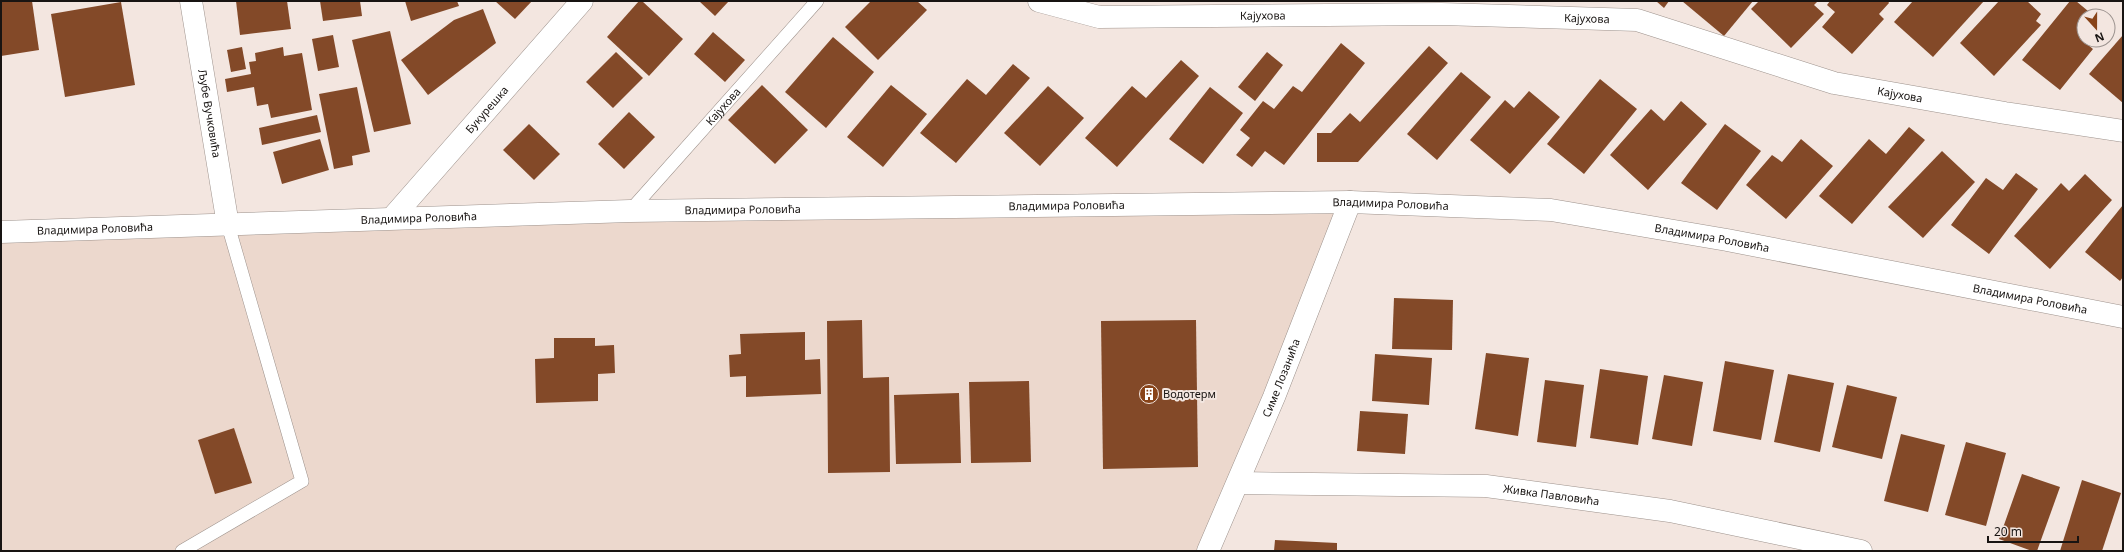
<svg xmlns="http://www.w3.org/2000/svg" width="2124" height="552" font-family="'Noto Sans',sans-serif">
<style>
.built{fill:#ecd8cd}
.building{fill:#834928}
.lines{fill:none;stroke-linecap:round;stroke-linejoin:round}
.service-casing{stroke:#9d928c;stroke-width:14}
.minor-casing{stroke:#9d928c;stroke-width:23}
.service{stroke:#fff;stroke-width:13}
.minor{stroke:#fff;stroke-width:22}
.labels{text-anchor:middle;stroke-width:4;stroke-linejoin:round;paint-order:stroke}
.street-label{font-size:11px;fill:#181412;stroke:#f3e6e0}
.poi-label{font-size:11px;fill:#181412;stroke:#f3e6e0;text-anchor:start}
</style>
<rect width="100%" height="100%" fill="#f3e6e0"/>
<path class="built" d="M 1350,202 L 1208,551 L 1,551 L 1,232 Z"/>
<g class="building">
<path d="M 1,1 L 32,1 L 39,50 L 1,56 Z"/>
<path d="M 236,1 L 287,1 L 291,29 L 240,35 Z"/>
<path d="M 320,1 L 360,1 L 362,16 L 323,21 Z"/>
<path d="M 405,1 L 457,1 L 459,6 L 411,21 Z"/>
<path d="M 495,1 L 532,1 L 515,19 Z"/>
<path d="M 639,1 L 642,1 L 683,39 L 649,76 L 607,37 Z"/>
<path d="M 699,1 L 729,1 L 715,16 Z"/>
<path d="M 871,1 L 917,1 L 927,10 L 878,60 L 845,27 Z"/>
<path d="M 1656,1 L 1669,1 L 1664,8 Z"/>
<path d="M 1682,1 L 1753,1 L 1724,36 Z"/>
<path d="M 1759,1 L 1818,1 L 1814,5 L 1824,14 L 1791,48 L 1751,9 Z"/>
<path d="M 1830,1 L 1888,1 L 1889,3 L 1879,14 L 1884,19 L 1852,54 L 1822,27 L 1835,12 L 1827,5 Z"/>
<path d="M 1913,1 L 1984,1 L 1933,57 L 1894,22 Z"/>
<path d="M 1999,1 L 2027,1 L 2041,14 L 2036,21 L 2041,25 L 1994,76 L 1960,43 Z"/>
<path d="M 2070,1 L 2076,1 L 2094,16 L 2084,16 L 2084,38 L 2082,40 L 2093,49 L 2060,90 L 2022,60 Z"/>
<path d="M 121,2 L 135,85 L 65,97 L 51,14 Z"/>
<path d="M 483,9 L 496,43 L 428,95 L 401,60 L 454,20 Z"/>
<path d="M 390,31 L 411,124 L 374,132 L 352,40 Z"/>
<path d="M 713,32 L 745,60 L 725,82 L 694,54 Z"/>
<path d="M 333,35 L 339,67 L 318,71 L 312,39 Z"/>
<path d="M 2123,35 L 2123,103 L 2089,74 Z"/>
<path d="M 833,37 L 874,72 L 826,128 L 785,92 Z"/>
<path d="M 1341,43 L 1365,63 L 1284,165 L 1265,151 L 1252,167 L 1236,155 L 1250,138 L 1240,130 L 1263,101 L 1274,109 L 1293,86 L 1302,92 Z"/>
<path d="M 1429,46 L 1448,63 L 1358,162 L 1317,162 L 1317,133 L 1331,133 L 1350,113 L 1360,122 Z"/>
<path d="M 242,47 L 246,69 L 231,72 L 227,50 Z"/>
<path d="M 283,47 L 284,56 L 302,53 L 312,110 L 271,118 L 268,104 L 257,106 L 254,87 L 227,92 L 225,79 L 251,74 L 249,62 L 256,61 L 255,53 Z"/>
<path d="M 616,52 L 643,78 L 613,108 L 586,82 Z"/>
<path d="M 1267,52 L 1283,65 L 1255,101 L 1238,87 Z"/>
<path d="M 1181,60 L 1199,76 L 1117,167 L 1085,138 L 1132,86 L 1146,98 Z"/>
<path d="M 1013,64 L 1030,78 L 956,163 L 920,133 L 967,79 L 986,95 Z"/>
<path d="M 1461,72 L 1491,97 L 1437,160 L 1407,134 Z"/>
<path d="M 1600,79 L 1637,109 L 1584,174 L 1547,144 Z"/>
<path d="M 762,85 L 808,130 L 775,164 L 728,120 Z"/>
<path d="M 891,85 L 927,114 L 883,167 L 847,137 Z"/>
<path d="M 1048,86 L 1084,118 L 1040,166 L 1004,133 Z"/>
<path d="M 357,87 L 370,152 L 352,156 L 353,165 L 334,169 L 319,94 Z"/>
<path d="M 1210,87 L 1243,113 L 1203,164 L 1169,139 Z"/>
<path d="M 1529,91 L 1560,117 L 1510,174 L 1470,140 L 1505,100 L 1514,108 Z"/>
<path d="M 1681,101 L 1707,124 L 1648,190 L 1610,155 L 1651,109 L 1664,121 Z"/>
<path d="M 629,112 L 655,137 L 624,169 L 598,144 Z"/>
<path d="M 317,115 L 321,132 L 262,145 L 259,128 Z"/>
<path d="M 529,124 L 560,154 L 534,180 L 503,150 Z"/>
<path d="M 1725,124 L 1761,151 L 1717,210 L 1681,183 Z"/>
<path d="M 1909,127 L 1925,140 L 1852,224 L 1819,196 L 1869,139 L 1886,154 Z"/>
<path d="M 320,139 L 329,170 L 282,184 L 273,152 Z"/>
<path d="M 1801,139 L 1833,166 L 1786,219 L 1746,185 L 1772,155 L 1782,162 Z"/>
<path d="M 1942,151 L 1975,182 L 1923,238 L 1888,207 Z"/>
<path d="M 2016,173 L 2038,189 L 1989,254 L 1951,225 L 1986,178 L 2003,190 Z"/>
<path d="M 2085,174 L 2112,200 L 2050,269 L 2014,236 L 2061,183 L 2069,191 Z"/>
<path d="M 2123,205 L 2123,277 L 2120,281 L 2085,252 Z"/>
<path d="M 1394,298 L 1453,300 L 1452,350 L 1392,349 Z"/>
<path d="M 862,320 L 863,378 L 889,377 L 890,472 L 828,473 L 827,321 Z"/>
<path d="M 1196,320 L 1198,467 L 1103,469 L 1101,321 Z"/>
<path d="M 805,332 L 805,360 L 820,359 L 821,394 L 746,397 L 746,376 L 730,377 L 729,355 L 741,354 L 740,334 Z"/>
<path d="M 554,338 L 595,338 L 595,346 L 614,345 L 615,373 L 598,374 L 598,401 L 536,403 L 535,359 L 554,358 Z"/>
<path d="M 1486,353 L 1529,358 L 1518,436 L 1475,429 Z"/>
<path d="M 1375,354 L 1432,358 L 1429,405 L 1372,401 Z"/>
<path d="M 1725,361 L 1774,370 L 1761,440 L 1713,431 Z"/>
<path d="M 1600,369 L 1648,376 L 1638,445 L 1590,438 Z"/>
<path d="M 1788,374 L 1834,383 L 1820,452 L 1774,442 Z"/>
<path d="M 1664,375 L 1703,382 L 1692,446 L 1652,439 Z"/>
<path d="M 1545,380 L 1584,385 L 1576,447 L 1537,442 Z"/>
<path d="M 1029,381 L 1031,462 L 971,463 L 969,382 Z"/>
<path d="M 1847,385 L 1897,397 L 1882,459 L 1832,447 Z"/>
<path d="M 959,393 L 961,463 L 896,464 L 894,395 Z"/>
<path d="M 1360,411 L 1408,414 L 1405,454 L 1357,451 Z"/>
<path d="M 234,428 L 252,483 L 215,494 L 198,440 Z"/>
<path d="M 1901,434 L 1945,445 L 1928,512 L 1884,501 Z"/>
<path d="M 1966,442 L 2006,453 L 1986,526 L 1945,515 Z"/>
<path d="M 2022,474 L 2060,487 L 2037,551 L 2032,551 L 1999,539 Z"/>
<path d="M 2082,480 L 2121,493 L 2102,551 L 2060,551 Z"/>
<path d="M 1275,540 L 1337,543 L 1337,551 L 1274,551 Z"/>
</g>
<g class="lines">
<defs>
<g id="service">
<path id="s1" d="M 630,211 L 817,1"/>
<path d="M 182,551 L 302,481 L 228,225"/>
</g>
<g id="minor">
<path id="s2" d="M 191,1 L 228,225"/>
<path id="s3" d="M 1039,1 L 1099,17 L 1441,14 L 1637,20 L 1834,83 L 2005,113 L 2123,131"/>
<path id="s4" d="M 392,218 L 582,1"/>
<path id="s5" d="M 1,232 L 630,211 L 1350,202 L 1551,210 L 1727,240 L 2123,317"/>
<path id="s6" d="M 1238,483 L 1486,486 L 1670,511 L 1861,551"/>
<path id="s7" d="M 1208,551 L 1274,397 L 1350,202"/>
</g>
</defs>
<use href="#service" class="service-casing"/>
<use href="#minor" class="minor-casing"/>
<use href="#service" class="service"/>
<use href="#minor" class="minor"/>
</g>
<defs>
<symbol id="building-disc" viewBox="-11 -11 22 22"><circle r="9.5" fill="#884318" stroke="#f3e6e0"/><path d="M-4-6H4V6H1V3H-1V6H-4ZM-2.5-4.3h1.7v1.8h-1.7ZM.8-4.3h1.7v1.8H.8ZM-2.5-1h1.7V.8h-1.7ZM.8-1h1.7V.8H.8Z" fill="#fff"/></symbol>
</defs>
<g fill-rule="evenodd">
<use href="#building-disc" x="1138" y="383" width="22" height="22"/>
</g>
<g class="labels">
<g class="street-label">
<text dy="4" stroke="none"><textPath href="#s3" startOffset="226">Кајухова</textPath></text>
<text dy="4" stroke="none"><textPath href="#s3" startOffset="550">Кајухова</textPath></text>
<text dy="4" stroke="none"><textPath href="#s3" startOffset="874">Кајухова</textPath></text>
<text dy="4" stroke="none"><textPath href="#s1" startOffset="140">Кајухова</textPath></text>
<text dy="4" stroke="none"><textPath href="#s4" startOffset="144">Букурешка</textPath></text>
<text dy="4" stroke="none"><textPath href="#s2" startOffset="114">Љубе Вучковића</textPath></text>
<text dy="4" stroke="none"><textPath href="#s5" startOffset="1390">Владимира Роловића</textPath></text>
<text dy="4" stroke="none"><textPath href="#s5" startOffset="1066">Владимира Роловића</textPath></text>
<text dy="4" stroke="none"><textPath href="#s5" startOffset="742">Владимира Роловића</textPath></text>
<text dy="4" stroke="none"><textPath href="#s5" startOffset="418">Владимира Роловића</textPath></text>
<text dy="4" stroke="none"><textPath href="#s5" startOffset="94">Владимира Роловића</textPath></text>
<text dy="4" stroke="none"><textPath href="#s5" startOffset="1714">Владимира Роловића</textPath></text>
<text dy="4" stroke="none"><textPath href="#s5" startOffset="2038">Владимира Роловића</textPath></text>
<text dy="4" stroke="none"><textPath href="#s7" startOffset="188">Симе Лозанића</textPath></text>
<text dy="4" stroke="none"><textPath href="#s6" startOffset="314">Живка Павловића</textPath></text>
</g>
<g class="poi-label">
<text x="1163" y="398">Водотерм</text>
</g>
</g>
<rect width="2124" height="552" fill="none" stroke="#181412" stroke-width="4"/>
<g transform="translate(2096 28) rotate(159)"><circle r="19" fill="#f3e6e0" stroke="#9b928e"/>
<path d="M0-3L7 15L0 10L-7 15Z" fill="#884318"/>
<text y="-6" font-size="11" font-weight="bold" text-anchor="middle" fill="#181412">N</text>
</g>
<path d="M1988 536v6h90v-6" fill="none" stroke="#181412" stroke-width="2"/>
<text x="1994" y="536" font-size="12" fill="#181412" stroke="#f3e6e0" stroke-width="3" paint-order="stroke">20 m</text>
</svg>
